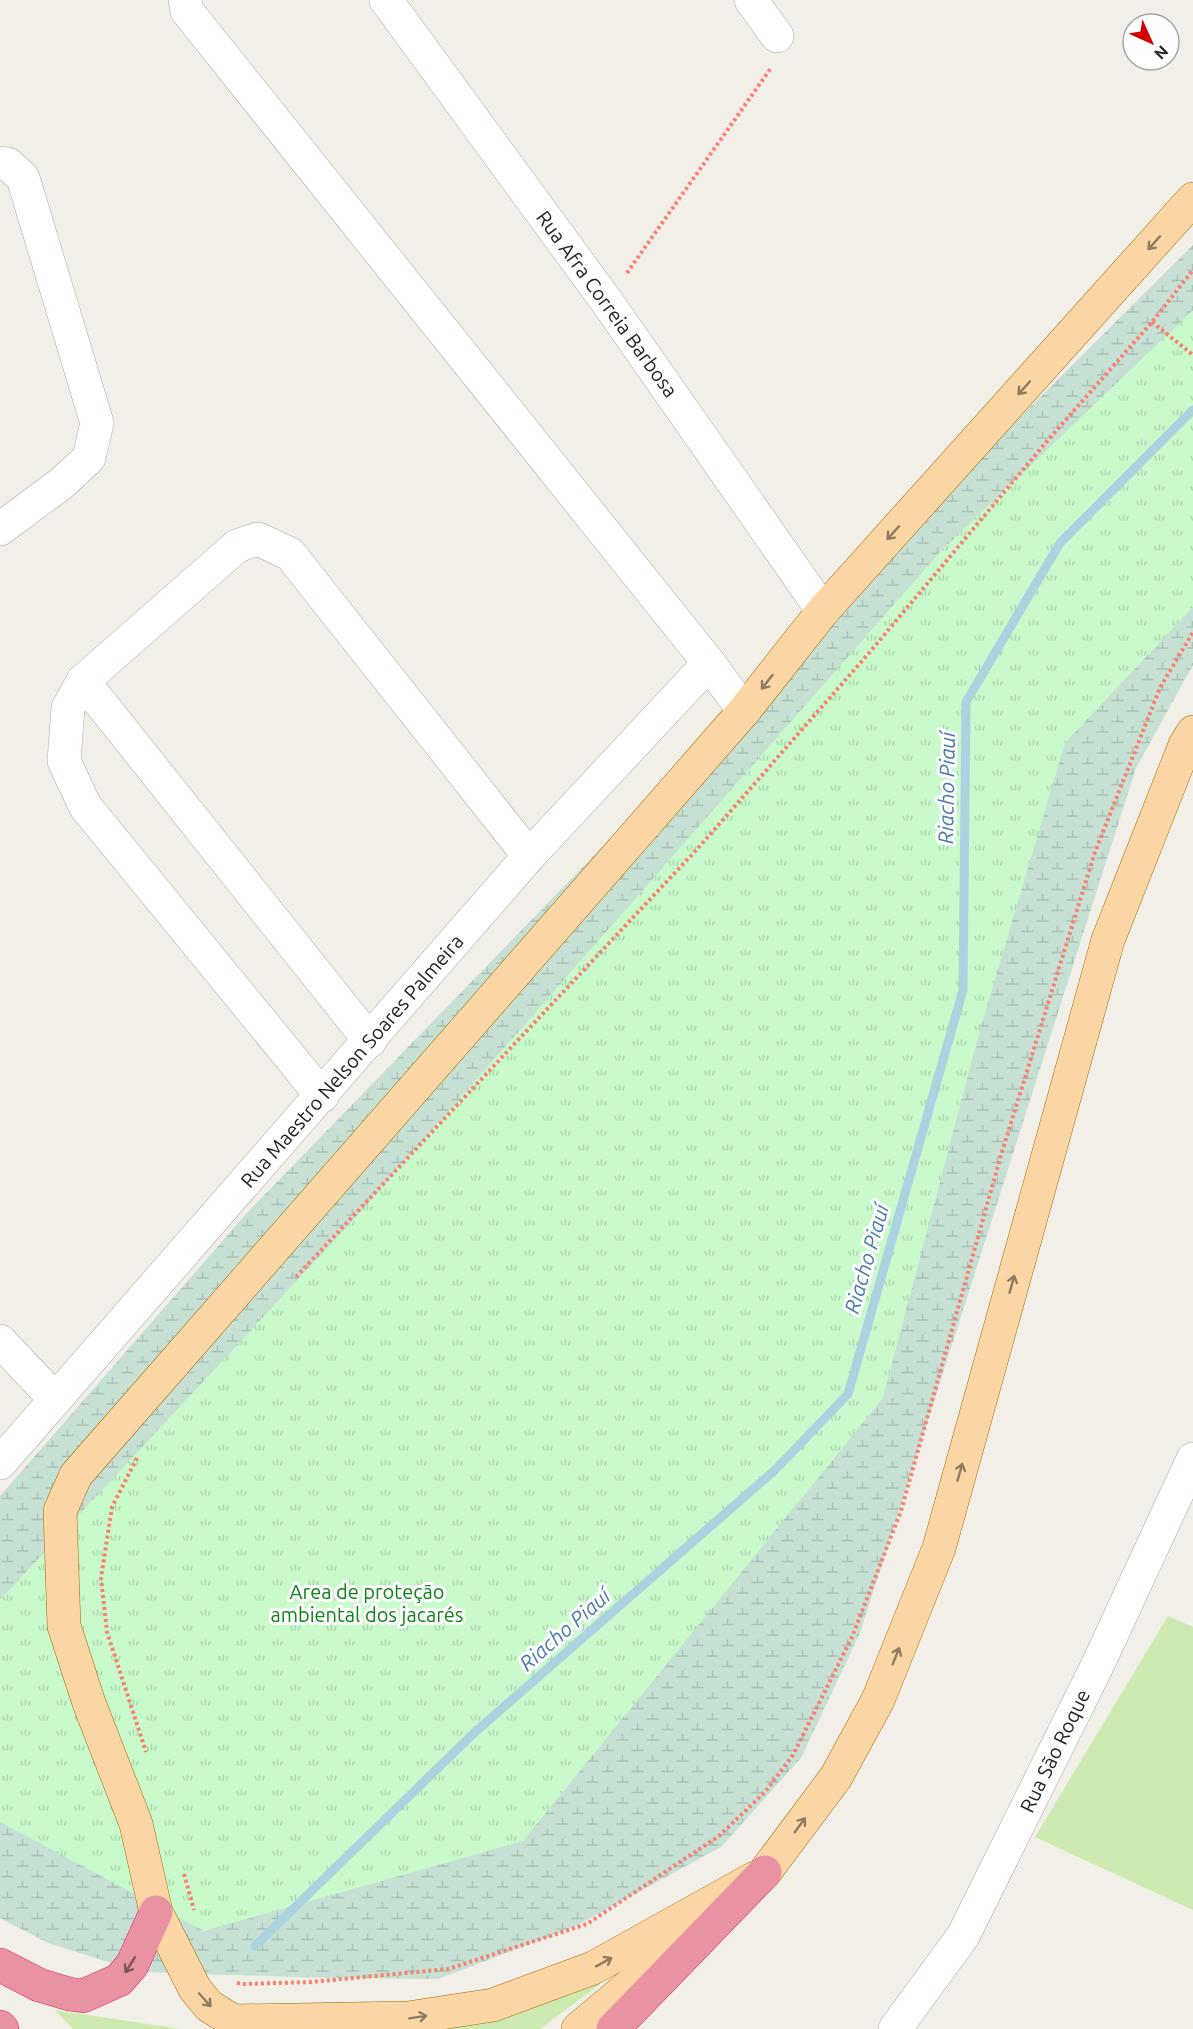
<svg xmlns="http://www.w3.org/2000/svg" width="1193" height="2029" font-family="Ubuntu,sans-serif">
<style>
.grass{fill:#cdebb0}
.wetland{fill:url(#wetland-marsh)}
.park{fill:url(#park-tufts)}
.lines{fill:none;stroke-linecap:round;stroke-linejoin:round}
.stream{stroke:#aad3df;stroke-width:9}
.minor-casing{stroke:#a9a9a9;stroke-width:34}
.major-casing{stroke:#a06b00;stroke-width:34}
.highway-casing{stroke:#dc2a67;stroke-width:34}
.path{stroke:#fa8072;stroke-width:4;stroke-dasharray:3 3;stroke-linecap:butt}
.minor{stroke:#fff;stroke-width:33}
.major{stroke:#fcd6a4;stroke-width:33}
.highway{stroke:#e892a2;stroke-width:33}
.oneway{stroke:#8f7c63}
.oneway2{stroke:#7b545c}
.labels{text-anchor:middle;stroke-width:6;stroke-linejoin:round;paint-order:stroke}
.street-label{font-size:20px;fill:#222;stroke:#fff}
.park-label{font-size:20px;fill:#0c8416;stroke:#fff}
.water-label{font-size:21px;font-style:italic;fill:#4a7aab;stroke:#fff}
</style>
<defs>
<pattern id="wetland-marsh" width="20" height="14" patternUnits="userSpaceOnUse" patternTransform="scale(1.5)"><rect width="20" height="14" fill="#c6e0d4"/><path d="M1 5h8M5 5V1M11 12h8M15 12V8" fill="none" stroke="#aac0b6"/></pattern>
<pattern id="park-tufts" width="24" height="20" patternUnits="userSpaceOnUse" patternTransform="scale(1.5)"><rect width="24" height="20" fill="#c8facc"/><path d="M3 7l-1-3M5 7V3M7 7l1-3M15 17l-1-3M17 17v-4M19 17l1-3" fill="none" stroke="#acd6af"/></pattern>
</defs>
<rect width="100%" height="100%" fill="#f2efe9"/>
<g class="grass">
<path d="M 1168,1616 L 1193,1627 L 1193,1910 L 1035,1837 Z"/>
<path d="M 615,1973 L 540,2029 L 403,2029 Z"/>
<path d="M 55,2010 L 181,2029 L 73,2029 Z"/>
</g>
<path class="wetland" d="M 1193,245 L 1193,665 L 1136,768 L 860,1633 L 801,1758 L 721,1847 L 574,1927 L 438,1979 L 332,1978 L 140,1972 L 48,1943 L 0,1918 L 0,1496 L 246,1214 L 804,639 L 852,584 Z"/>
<path class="park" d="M 1193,310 L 1193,607 L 1065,743 L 980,1030 L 883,1398 L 523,1841 L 204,1931 L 0,1822 L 0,1600 L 344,1230 L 941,551 Z"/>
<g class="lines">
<path class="stream" d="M 255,1946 L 474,1733 L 775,1470 L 848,1394 L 963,990 L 966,702 L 1060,543 L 1193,410"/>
<defs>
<g id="minor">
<path d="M 185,0 L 187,11 L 709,663 L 744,711"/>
<path d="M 386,0 L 607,302 L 823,611"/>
<path d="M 751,0 L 777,36"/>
<path d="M 0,163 L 8,164 L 23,178 L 97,423 L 89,458 L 62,483 L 0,529"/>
<path d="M 83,681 L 370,1041"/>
<path d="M 322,1096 L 85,806 L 64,761 L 68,708 L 83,681 L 237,546 L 258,539 L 290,554 L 529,856"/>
<path d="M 0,1341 L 55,1399"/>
<path d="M 0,1463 L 529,856 L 709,663"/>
<path d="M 895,2029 L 963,1936 L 1099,1662 L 1193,1459"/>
</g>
<g id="major">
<path d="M 742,1891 L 765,1872 L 836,1777 L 878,1700 L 939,1548 L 1108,940 L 1185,745 L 1193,732"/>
<path d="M 233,2021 L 408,2018 L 493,2005 L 593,1968 L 753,1879"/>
<path d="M 253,2029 L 233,2021 L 209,2006 L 195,1989 L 156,1912 L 136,1824 L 89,1703 L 64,1626 L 60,1511 L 76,1475 L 744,711 L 823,611 L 1193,199"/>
<path d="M 578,2029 L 678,1945"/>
</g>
<g id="highway">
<path d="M 0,1965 L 39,1985 L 69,1994 L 83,1996 L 119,1980 L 132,1965 L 156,1912"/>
<path d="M 0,2027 L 2,2029"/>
<path d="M 613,2029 L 765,1872"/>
</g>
</defs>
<use href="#minor" class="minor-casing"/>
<use href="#major" class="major-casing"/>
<use href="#highway" class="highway-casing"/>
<g class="path">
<path d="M 627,273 L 771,68"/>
<path d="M 1152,322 L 1193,355"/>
<path d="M 296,1277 L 700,846 L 869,653 L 1048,440 L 1152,322 L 1193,270"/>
<path d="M 137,1458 L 112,1507 L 101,1578 L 107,1632 L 146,1752"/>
<path d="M 184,1874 L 194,1910"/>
<path d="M 237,1983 L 243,1984 L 311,1982 L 448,1969 L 587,1924 L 719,1836 L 765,1792 L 793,1755 L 852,1637 L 901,1511 L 1001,1155 L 1095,852 L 1160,688 L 1193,632"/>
</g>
<use href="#minor" class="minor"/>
<use href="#major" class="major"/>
<use href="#highway" class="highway"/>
</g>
<defs><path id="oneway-shaft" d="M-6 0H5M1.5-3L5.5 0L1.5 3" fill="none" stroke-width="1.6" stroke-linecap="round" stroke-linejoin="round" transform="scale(1.5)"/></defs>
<g class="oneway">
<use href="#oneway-shaft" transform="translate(1154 243) rotate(132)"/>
<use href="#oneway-shaft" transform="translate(1024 388) rotate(132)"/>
<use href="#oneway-shaft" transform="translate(893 533) rotate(132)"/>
<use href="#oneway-shaft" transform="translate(767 682) rotate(128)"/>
<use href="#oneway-shaft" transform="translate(1012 1284) rotate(-74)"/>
<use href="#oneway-shaft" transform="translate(960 1472) rotate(-74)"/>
<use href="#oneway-shaft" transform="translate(896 1656) rotate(-68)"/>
<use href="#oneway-shaft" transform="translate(800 1825) rotate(-54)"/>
<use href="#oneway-shaft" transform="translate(604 1962) rotate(-29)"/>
<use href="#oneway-shaft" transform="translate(205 2000) rotate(48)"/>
<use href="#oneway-shaft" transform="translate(418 2017) rotate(-9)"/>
</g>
<use class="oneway2" href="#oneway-shaft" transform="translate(130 1965) rotate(122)"/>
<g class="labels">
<g class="street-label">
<text transform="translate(607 304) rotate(54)" y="7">Rua Afra Correia Barbosa</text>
<text transform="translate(352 1061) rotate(-49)" y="7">Rua Maestro Nelson Soares Palmeira</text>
<text transform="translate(1055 1751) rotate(-64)" y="7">Rua São Roque</text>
</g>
<g class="park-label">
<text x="367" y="1599">Area de proteção<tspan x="367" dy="23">ambiental dos jacarés</tspan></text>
</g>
<g class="water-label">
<text transform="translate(947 788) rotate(-89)" y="7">Riacho Piauí</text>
<text transform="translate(867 1259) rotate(-74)" y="7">Riacho Piauí</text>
<text transform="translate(565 1630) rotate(-41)" y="7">Riacho Piauí</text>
</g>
</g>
<g transform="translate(1151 42) rotate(135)"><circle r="28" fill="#ffffff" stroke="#a7a7a7" stroke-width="1.5"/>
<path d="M0-4.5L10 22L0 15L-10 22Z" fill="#d40000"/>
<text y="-9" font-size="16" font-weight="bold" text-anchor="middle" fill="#222222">N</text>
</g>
</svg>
